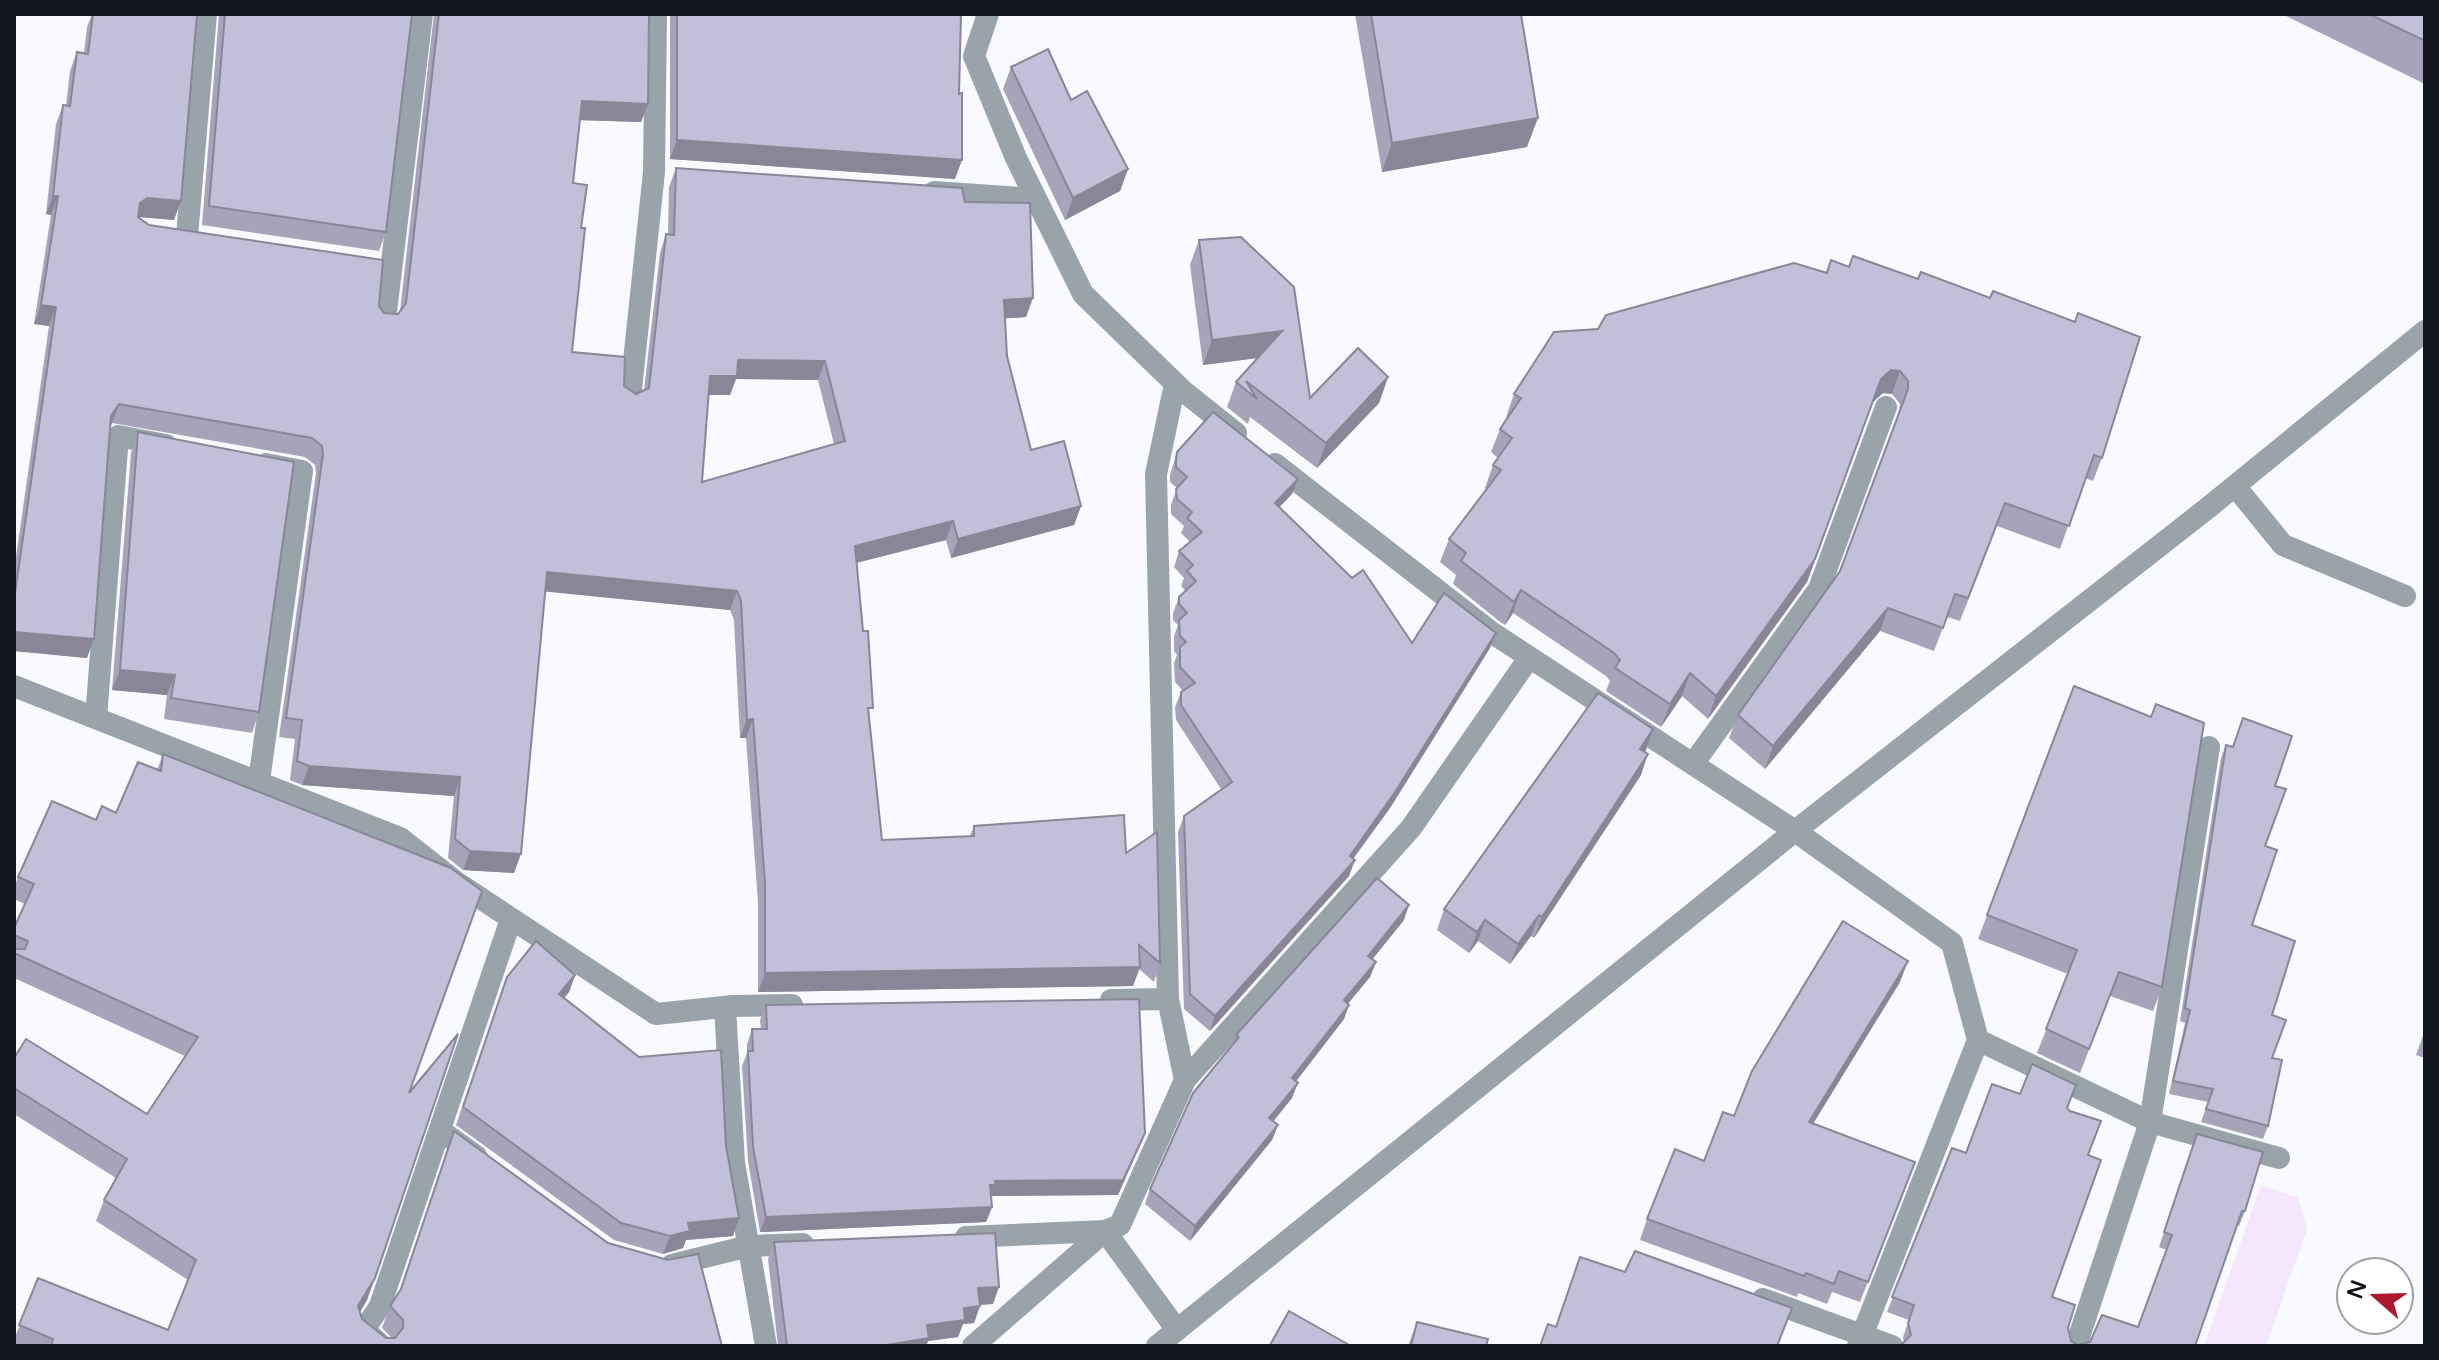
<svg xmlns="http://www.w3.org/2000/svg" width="2439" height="1360" font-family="'Varela Round',sans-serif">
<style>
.green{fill:#f4e6fd}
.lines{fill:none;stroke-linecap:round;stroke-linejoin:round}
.minor{stroke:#9aa3ab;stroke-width:22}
.tertiary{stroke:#9aa3ab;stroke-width:22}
.wall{fill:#a7a4ba;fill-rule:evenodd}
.shaded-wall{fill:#888697}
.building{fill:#c2bfd8;stroke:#888697;stroke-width:2;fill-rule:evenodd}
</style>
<rect width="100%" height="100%" fill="#f8faff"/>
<path class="green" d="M 2261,1185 L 2298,1198 L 2307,1229 L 2266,1346 L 2204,1346 Z"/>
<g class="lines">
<g class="minor">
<path d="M 988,14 L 974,56 L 1016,158 L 1083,294 L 1182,390 L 1236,433"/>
<path d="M 934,192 L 1036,199"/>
<path d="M 187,236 L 206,14"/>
<path d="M 385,320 L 422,14"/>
<path d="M 630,399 L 654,172 L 656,14"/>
<path d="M 1275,464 L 1491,632 L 1795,831 L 1952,943 L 1978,1040 L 1858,1346"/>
<path d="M 2235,486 L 2283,545 L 2405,596"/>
<path d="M 14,686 L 400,838 L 456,882 L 656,1014 L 733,1006 L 792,1005"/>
<path d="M 96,718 L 118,436 L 166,445"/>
<path d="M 1693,764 L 1819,589 L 1886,407"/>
<path d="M 259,781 L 302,471 L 266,464"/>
<path d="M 1168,999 L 1156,474 L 1175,384"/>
<path d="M 1111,1000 L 1168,999 L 1185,1080"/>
<path d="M 725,1007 L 734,1163 L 766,1346"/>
<path d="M 1978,1040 L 2150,1122 L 2279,1158"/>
<path d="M 441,1131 L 476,1156"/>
<path d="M 966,1237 L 1105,1231 L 1177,1330"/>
<path d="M 672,1265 L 749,1246 L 803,1244"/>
<path d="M 1763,1299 L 1892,1346"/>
<path d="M 382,1346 L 364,1330 L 380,1306 L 511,919"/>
<path d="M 973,1346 L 1105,1231 L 1120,1225 L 1185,1080 L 1411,828 L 1529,658"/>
<path d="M 2076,1346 L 2150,1122 L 2209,747"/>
</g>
<path class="tertiary" d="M 1157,1346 L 1795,831 L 2209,507 L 2425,331"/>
</g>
<g class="wall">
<path d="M 92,14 L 197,14 L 174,220 L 139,217 L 149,225 L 379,306 L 384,313 L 398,314 L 400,311 L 434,14 L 649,14 L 648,104 L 641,122 L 580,120 L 573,183 L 581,228 L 572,352 L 636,394 L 644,390 L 660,253 L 666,234 L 668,234 L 669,187 L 676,168 L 965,202 L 1026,317 L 1005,318 L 1007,356 L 1031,450 L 1081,506 L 1074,525 L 951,558 L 946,540 L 856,563 L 869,718 L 882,840 L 970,836 L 974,826 L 1126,853 L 1160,963 L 1154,982 L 1139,969 L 1133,986 L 758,992 L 758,903 L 746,738 L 740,738 L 734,620 L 730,610 L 545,591 L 514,873 L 463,870 L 448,858 L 454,796 L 302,785 L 290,780 L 295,739 L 279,737 L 316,473 L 315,465 L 305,457 L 112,423 L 110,426 L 87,658 L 14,651 L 14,571 L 49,326 L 34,324 L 51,215 L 46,214 L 56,124 L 63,105 L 66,106 L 70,71 L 77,52 L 84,53 L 87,27 ZM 736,379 L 818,380 L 834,444 L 702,482 L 708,395 L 730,395 Z"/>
<path d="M 219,14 L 412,14 L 386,232 L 379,251 L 202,225 Z"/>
<path d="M 670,14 L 961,14 L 955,179 L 670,159 Z"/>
<path d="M 1355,14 L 1521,14 L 1527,147 L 1382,172 Z"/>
<path d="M 2282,14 L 2425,14 L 2425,84 Z"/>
<path d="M 1011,67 L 1071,100 L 1128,169 L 1120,191 L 1065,220 L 1003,89 Z"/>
<path d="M 1199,240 L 1310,398 L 1388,377 L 1379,403 L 1317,468 L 1250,417 L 1248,424 L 1227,407 L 1236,382 L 1257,358 L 1203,365 L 1190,265 Z"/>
<path d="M 1831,260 L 2102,458 L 2093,481 L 2085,478 L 2060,549 L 1997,526 L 1960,621 L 1947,617 L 1934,651 L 1880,631 L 1765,769 L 1729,738 L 1738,715 L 1840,571 L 1899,412 L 1900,404 L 1892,394 L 1883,393 L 1873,402 L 1807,582 L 1708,719 L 1682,696 L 1661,727 L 1606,691 L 1610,681 L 1606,676 L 1513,613 L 1505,625 L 1499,621 L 1453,584 L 1456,575 L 1440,562 L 1449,539 L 1486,489 L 1485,488 L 1493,465 L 1498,458 L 1491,452 L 1500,429 L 1508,418 L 1506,417 L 1514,394 L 1598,329 L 1826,272 Z"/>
<path d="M 138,432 L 259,712 L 252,733 L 164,719 L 167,695 L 112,690 L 131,453 Z"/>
<path d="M 1177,452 L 1298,479 L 1292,494 L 1279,507 L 1412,643 L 1490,648 L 1390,808 L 1353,859 L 1349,876 L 1210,1031 L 1184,1009 L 1178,832 L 1184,816 L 1221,789 L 1176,720 L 1175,707 L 1181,692 L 1183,691 L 1175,682 L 1174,663 L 1177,655 L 1174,651 L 1174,636 L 1178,625 L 1173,620 L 1173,613 L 1179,597 L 1186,591 L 1181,586 L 1184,578 L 1174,567 L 1179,551 L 1190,542 L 1181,533 L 1184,526 L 1171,514 L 1171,505 L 1177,488 L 1170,482 L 1170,475 Z"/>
<path d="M 2074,686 L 2162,987 L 2153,1011 L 2110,996 L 2080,1073 L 2037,1053 L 2068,974 L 1978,939 Z"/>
<path d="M 1653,729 L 1645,752 L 1641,775 L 1534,938 L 1531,936 L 1510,964 L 1478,941 L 1469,953 L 1437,930 L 1444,909 Z"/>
<path d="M 2226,745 L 2275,786 L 2252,925 L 2272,1015 L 2272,1058 L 2268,1126 L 2263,1139 L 2201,1122 L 2208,1102 L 2169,1094 L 2185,1023 L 2180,1021 L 2221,758 Z"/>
<path d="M 163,754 L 409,1093 L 367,1300 L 360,1312 L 362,1319 L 386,1338 L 392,1338 L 382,1328 L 390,1306 L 722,1346 L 14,1346 L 14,1340 L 38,1278 L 168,1330 L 188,1280 L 96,1221 L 104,1200 L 116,1178 L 14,1114 L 14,1058 L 147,1114 L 185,1056 L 14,978 L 14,928 L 25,904 L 14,899 L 14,889 L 18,877 L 96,820 L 116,813 L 157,770 Z"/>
<path d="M 1404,920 L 1372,959 L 1376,962 L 1370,977 L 1348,1004 L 1344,1019 L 1296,1081 L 1292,1098 L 1273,1121 L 1278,1125 L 1272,1140 L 1190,1241 L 1145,1204 L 1150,1189 L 1232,1046 L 1236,1035 Z"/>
<path d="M 575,975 L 569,992 L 564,998 L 733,1236 L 686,1240 L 683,1248 L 663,1254 L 614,1240 L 456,1125 L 507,977 Z"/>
<path d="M 1900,982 L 1813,1124 L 1915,1162 L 1860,1302 L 1832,1292 L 1827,1304 L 1798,1293 L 1797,1297 L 1640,1240 L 1647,1219 L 1704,1161 L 1734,1116 Z"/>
<path d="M 766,1005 L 1139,1148 L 1118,1195 L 992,1196 L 992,1207 L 986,1222 L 760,1232 L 748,1161 L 742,1066 L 747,1053 L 747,1044 L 752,1029 L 761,1029 L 760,1020 Z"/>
<path d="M 2425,1030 L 2425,1058 L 2416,1055 Z"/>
<path d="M 2032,1064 L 2076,1085 L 2067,1108 L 2070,1111 L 2101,1121 L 2088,1155 L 2101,1160 L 2052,1297 L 2075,1305 L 2068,1328 L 2071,1341 L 2078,1345 L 2090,1342 L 2102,1315 L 2138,1327 L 2167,1250 L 2159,1247 L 2197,1134 L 2263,1152 L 2245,1211 L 2239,1226 L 2237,1225 L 2195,1346 L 1900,1346 L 1904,1342 L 1903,1337 L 1909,1320 L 1887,1312 L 1952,1148 L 1966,1153 L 1992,1084 L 2020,1094 Z"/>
<path d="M 774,1242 L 993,1304 L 980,1305 L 974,1323 L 963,1324 L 958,1337 L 928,1341 L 926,1346 L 778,1346 L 768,1259 Z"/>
<path d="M 1417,1322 L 1486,1346 L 1408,1346 Z"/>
</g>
<g class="shaded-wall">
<path d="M 582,101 L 648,104 L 641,122 L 575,120 Z"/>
<path d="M 1538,118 L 1527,147 L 1382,172 L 1392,143 Z"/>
<path d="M 677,140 L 962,160 L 955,179 L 670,159 Z"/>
<path d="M 1128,169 L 1120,191 L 1065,220 L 1073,198 Z"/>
<path d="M 53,196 L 58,196 L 51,215 L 46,214 Z"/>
<path d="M 147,198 L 181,201 L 174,220 L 140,217 L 133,222 L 140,203 Z"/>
<path d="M 1033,298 L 1026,317 L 997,319 L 1004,300 Z"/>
<path d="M 41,305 L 56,307 L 49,326 L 34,324 Z"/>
<path d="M 1282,331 L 1273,356 L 1203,365 L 1212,340 Z"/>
<path d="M 738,360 L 825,361 L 818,380 L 736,379 L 730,395 L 703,395 L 710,376 Z"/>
<path d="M 1891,370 L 1900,371 L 1892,394 L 1883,393 L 1873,402 L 1807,582 L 1708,719 L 1716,696 L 1881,379 Z"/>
<path d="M 1388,377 L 1379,403 L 1317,468 L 1326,443 Z"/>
<path d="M 119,404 L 112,423 L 104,435 L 111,416 Z"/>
<path d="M 1298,479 L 1292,494 L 1269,518 L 1275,503 Z"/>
<path d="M 1081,506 L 1074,525 L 951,558 L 958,539 Z"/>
<path d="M 953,521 L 946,540 L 848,565 L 855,546 Z"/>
<path d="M 547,572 L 737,591 L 730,610 L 540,591 Z"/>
<path d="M 1521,590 L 1513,613 L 1505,625 L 1514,602 Z"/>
<path d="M 1888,608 L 1880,631 L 1765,769 L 1773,746 Z"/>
<path d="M 14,632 L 94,639 L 87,658 L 14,651 Z"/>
<path d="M 1496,633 L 1490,648 L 1390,808 L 1344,871 L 1350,856 Z"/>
<path d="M 120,670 L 175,675 L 167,695 L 112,690 Z"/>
<path d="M 1690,673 L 1682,696 L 1661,727 L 1670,704 Z"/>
<path d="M 753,719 L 746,738 L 740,738 L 747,720 Z"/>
<path d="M 1653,729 L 1646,750 L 1632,770 L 1640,749 Z"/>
<path d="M 1648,754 L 1641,775 L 1534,938 L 1542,917 Z"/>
<path d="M 309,766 L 460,777 L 454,796 L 302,785 Z"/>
<path d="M 470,851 L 521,854 L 514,873 L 463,870 Z"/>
<path d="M 1355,860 L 1349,876 L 1210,1031 L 1215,1016 Z"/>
<path d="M 1409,905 L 1404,920 L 1363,971 L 1368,956 Z"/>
<path d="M 1539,915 L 1531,936 L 1510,964 L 1518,944 Z"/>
<path d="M 1485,920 L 1478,941 L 1469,953 L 1477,932 Z"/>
<path d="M 1908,961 L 1900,982 L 1801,1143 L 1809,1122 Z"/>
<path d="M 1376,962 L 1370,977 L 1338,1015 L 1344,1000 Z"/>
<path d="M 1140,967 L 1133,986 L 758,992 L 765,973 Z"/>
<path d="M 575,975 L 569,992 L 553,1011 L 559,994 Z"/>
<path d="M 1349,1005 L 1344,1019 L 1287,1093 L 1292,1078 Z"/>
<path d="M 1298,1083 L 1292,1098 L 1264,1133 L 1269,1118 Z"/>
<path d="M 1278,1125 L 1272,1140 L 1190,1241 L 1195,1226 Z"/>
<path d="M 1145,1133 L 1118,1195 L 992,1196 L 990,1185 L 995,1181 Z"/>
<path d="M 992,1207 L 986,1222 L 760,1232 L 766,1217 Z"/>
<path d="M 739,1218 L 733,1236 L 686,1240 L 683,1248 L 663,1254 L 670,1236 L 688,1223 Z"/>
<path d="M 375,1278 L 367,1300 L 350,1328 L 358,1306 Z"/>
<path d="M 999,1287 L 993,1304 L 972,1305 L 978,1288 Z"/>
<path d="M 980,1306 L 974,1323 L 963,1324 L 958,1337 L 928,1341 L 926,1346 L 881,1346 L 964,1308 Z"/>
</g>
<g class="building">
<path d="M 93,14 L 197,14 L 181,201 L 147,198 L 140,203 L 138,217 L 149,225 L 383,260 L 379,306 L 384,313 L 398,314 L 406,303 L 439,14 L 649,14 L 648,104 L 582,101 L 573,183 L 587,185 L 581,228 L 585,228 L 572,352 L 625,357 L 624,386 L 636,394 L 649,388 L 666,234 L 674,235 L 676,168 L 962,188 L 965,202 L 1030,203 L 1033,298 L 1004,300 L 1007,356 L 1031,450 L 1064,441 L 1081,506 L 958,539 L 953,521 L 855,546 L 863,631 L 868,631 L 873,708 L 868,708 L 882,840 L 974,836 L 974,826 L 1124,815 L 1126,853 L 1157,832 L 1160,963 L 1139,945 L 1140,967 L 765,973 L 765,884 L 753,719 L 747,720 L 741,601 L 737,591 L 547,572 L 521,854 L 470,851 L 455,839 L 460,777 L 309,766 L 297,761 L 302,720 L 286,718 L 323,454 L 322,446 L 312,438 L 119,404 L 111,416 L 94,639 L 14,632 L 14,600 L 56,307 L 41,305 L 58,196 L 53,196 L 63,105 L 70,106 L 77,52 L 88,54 ZM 738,360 L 825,361 L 845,441 L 702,482 L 710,376 L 737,376 Z"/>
<path d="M 225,14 L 412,14 L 386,232 L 209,206 Z"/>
<path d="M 677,14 L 961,14 L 959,94 L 962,93 L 962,160 L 677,140 Z"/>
<path d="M 1371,14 L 1521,14 L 1538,118 L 1392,143 Z"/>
<path d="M 2369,14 L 2425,14 L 2425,41 Z"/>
<path d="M 1048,49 L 1071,100 L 1087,91 L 1128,169 L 1073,198 L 1011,67 Z"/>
<path d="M 1241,237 L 1294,287 L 1310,398 L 1358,348 L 1388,377 L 1326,443 L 1246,381 L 1257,399 L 1236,382 L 1282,331 L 1212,340 L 1199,240 Z"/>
<path d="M 1853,256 L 1918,279 L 1921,272 L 1990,298 L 1993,291 L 2075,322 L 2078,313 L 2140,337 L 2102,458 L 2094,455 L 2069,526 L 2005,503 L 1968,598 L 1955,594 L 1943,628 L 1888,608 L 1773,746 L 1738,715 L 1840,571 L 1908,389 L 1908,381 L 1900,371 L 1891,370 L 1881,379 L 1815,559 L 1716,696 L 1690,673 L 1670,704 L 1615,668 L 1620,660 L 1614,653 L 1521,590 L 1514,602 L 1461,561 L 1466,553 L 1449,539 L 1501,470 L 1493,465 L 1512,438 L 1500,429 L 1521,398 L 1514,394 L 1554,332 L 1598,329 L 1606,315 L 1794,263 L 1827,273 L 1831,260 L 1849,267 Z"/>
<path d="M 1213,412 L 1298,479 L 1275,503 L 1352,578 L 1363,570 L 1412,643 L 1444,593 L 1496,633 L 1395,792 L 1350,856 L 1355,860 L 1215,1016 L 1190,994 L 1184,816 L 1232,782 L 1181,705 L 1181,692 L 1195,683 L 1180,667 L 1180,647 L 1186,642 L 1180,636 L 1179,620 L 1187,613 L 1179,604 L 1179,597 L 1196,581 L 1187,571 L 1193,565 L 1179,551 L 1202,532 L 1187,518 L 1192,512 L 1177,499 L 1176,489 L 1187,477 L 1176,467 L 1176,460 L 1177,452 Z"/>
<path d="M 138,432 L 294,462 L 259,712 L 171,698 L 175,675 L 120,670 Z"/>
<path d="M 2074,686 L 2151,717 L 2156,704 L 2204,723 L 2162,987 L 2119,972 L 2089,1049 L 2046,1029 L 2077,950 L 1987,915 Z"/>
<path d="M 1598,693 L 1653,729 L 1640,749 L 1648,754 L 1542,917 L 1539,915 L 1518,944 L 1485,920 L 1477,932 L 1444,909 Z"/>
<path d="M 2243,718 L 2292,736 L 2275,786 L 2286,789 L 2265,846 L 2277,850 L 2252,925 L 2295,941 L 2272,1015 L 2286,1020 L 2272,1058 L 2282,1060 L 2268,1126 L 2206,1109 L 2213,1089 L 2173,1081 L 2190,1010 L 2185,1008 L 2226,745 L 2233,747 Z"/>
<path d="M 163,754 L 451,868 L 482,891 L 409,1093 L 458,1034 L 375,1278 L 358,1306 L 362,1319 L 386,1338 L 395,1338 L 403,1328 L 403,1320 L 390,1306 L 401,1289 L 454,1131 L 608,1243 L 668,1260 L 698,1254 L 722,1346 L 51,1346 L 53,1339 L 19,1325 L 38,1278 L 168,1330 L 196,1260 L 104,1200 L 127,1159 L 14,1088 L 14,1058 L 26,1039 L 147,1114 L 198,1037 L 14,953 L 14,949 L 25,949 L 28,941 L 14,935 L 14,928 L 34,884 L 18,877 L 52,801 L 96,820 L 102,806 L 116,813 L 138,762 L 161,771 Z"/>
<path d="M 1377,878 L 1409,905 L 1368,956 L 1376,962 L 1344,1000 L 1349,1005 L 1292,1078 L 1298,1083 L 1269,1118 L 1278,1125 L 1195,1226 L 1150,1189 L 1193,1093 L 1239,1037 L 1236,1035 Z"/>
<path d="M 1843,921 L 1908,961 L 1809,1122 L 1915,1162 L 1868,1282 L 1839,1271 L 1834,1284 L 1806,1273 L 1804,1276 L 1647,1219 L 1675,1149 L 1704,1161 L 1723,1112 L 1734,1116 L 1752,1071 Z"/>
<path d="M 536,941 L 575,975 L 559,994 L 639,1057 L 721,1050 L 726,1146 L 739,1218 L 688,1223 L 690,1231 L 670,1236 L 621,1223 L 463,1107 L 507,977 Z"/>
<path d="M 1139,999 L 1145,1133 L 1123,1180 L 995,1181 L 996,1185 L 990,1185 L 992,1207 L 766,1217 L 753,1147 L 748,1051 L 753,1051 L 752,1029 L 767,1029 L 766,1005 Z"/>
<path d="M 2032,1064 L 2076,1085 L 2067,1108 L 2070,1111 L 2101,1121 L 2088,1155 L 2101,1160 L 2052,1297 L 2075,1305 L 2068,1328 L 2071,1341 L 2078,1345 L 2090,1342 L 2102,1315 L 2138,1327 L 2172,1235 L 2164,1232 L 2197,1134 L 2263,1152 L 2245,1211 L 2242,1211 L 2195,1346 L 1900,1346 L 1911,1335 L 1908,1323 L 1914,1305 L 1892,1297 L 1952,1148 L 1966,1153 L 1992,1084 L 2020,1094 Z"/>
<path d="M 995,1233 L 999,1287 L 978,1288 L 980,1306 L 964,1308 L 965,1320 L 927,1325 L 929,1338 L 881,1346 L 787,1346 L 774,1242 Z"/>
<path d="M 1635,1251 L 1792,1308 L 1777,1346 L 1540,1346 L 1548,1324 L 1556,1327 L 1580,1257 L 1625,1272 Z"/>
<path d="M 1289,1311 L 1351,1346 L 1270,1345 Z"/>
<path d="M 1417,1322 L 1488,1339 L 1486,1346 L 1411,1346 Z"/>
</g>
<rect width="2439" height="1360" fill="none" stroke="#12151e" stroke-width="32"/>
<g transform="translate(2375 1296) rotate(290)"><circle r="38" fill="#ffffff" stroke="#a0a1a5" stroke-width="2"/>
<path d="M0-6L14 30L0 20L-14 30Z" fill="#ad182f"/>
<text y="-12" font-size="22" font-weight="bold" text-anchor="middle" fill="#12151e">N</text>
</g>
</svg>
